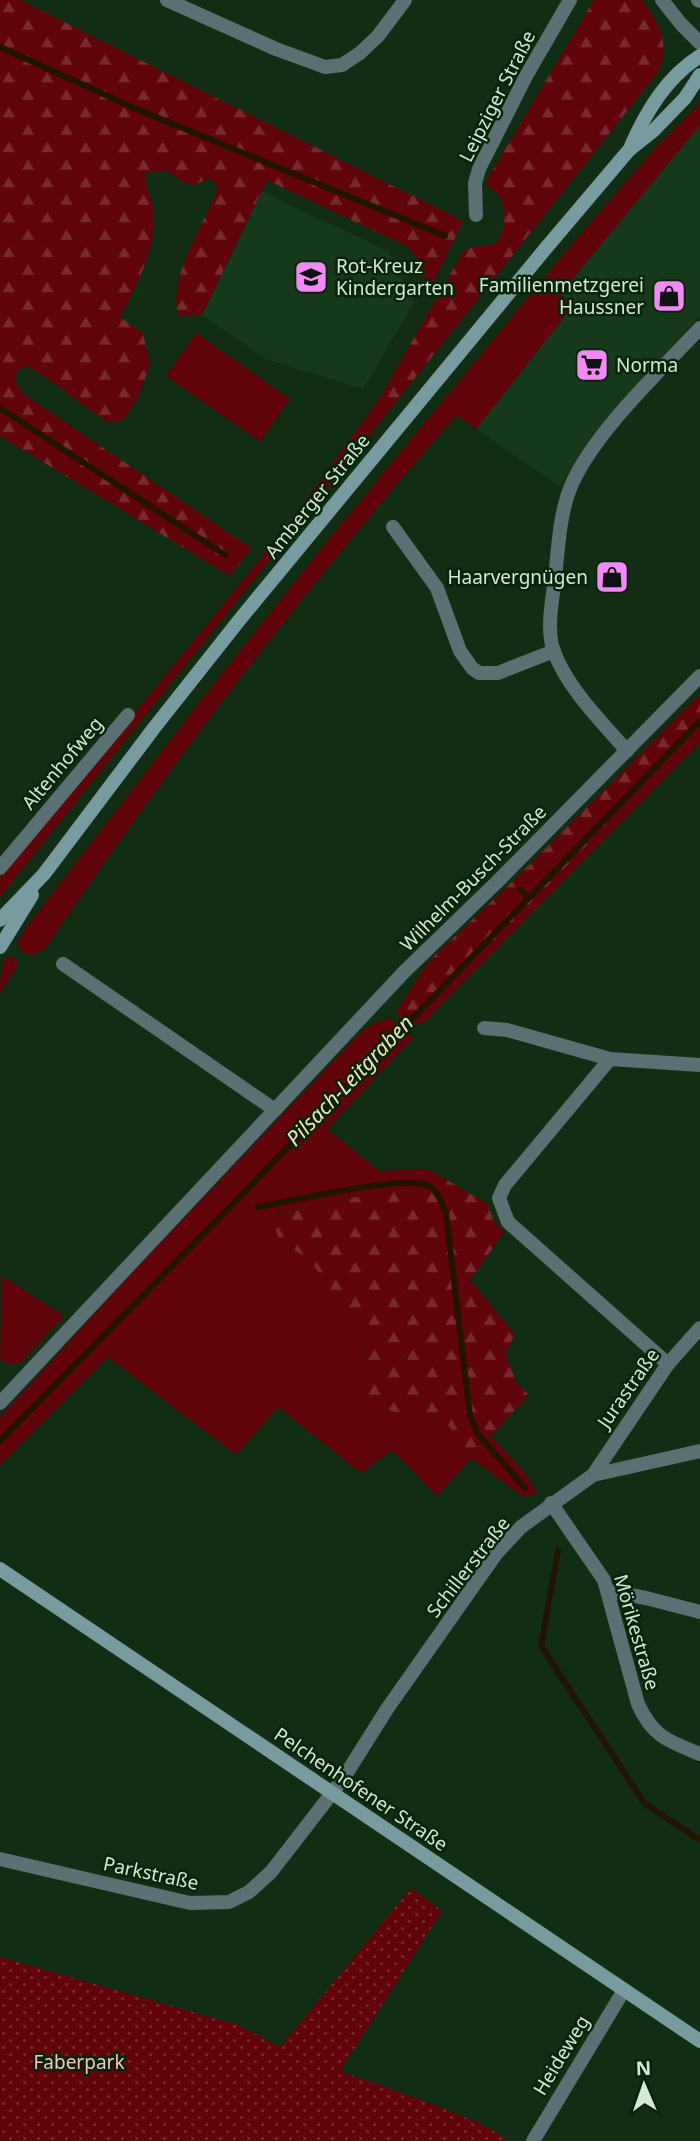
<svg xmlns="http://www.w3.org/2000/svg" width="700" height="2141" font-family="'Noto Sans',sans-serif">
<style>
.built{fill:#15391a}
.green{fill:#61050a}
.forest{fill:url(#forest-firs)}
.park{fill:url(#park-dots)}
.lines{fill:none;stroke-linecap:round;stroke-linejoin:round}
.stream{stroke:#211400;stroke-width:6}
.minor{stroke:#5a7073;stroke-width:14}
.secondary{stroke:#779b9f;stroke-width:14}
.labels{text-anchor:middle;stroke-width:5;stroke-linejoin:round;paint-order:stroke}
.street-label{font-size:19px;fill:#d5e7d6;stroke:#06240a}
.poi-label{font-size:19px;fill:#d5e7d6;stroke:#06240a;text-anchor:start}
.park-label{font-size:19px;fill:#fac5bf;stroke:#06240a}
.water-label{font-size:21px;font-style:italic;fill:#f6e2b6;stroke:#06240a}
</style>
<defs>
<pattern id="forest-firs" width="22" height="20" patternUnits="userSpaceOnUse" patternTransform="scale(1.75)"><rect width="22" height="20" fill="#61050a"/><path d="M5 1l3.5 6h-7zM16 11l3.5 6h-7z" fill="#77292d"/></pattern>
<pattern id="park-dots" width="8" height="8" patternUnits="userSpaceOnUse" patternTransform="scale(1.75)"><rect width="8" height="8" fill="#61050a"/><path d="M2 2h.1M6 6h.1" fill="none" stroke="#77292d" stroke-width="1.8" stroke-linecap="round"/></pattern>
</defs>
<rect width="100%" height="100%" fill="#112e14"/>
<g class="built">
<path d="M 700,125 L 700,315 L 594,433 L 560,487 L 476,429 L 572,306 L 559,294 Z"/>
<path d="M 262,192 L 388,251 L 414,303 L 363,389 L 266,359 L 202,315 Z"/>
</g>
<g class="green">
<path d="M 700,103 L 700,125 L 560,294 L 573,306 L 476,429 L 457,415 C 308,584 170,764 44,950 L 31,955 L 21,951 L 17,942 L 25,929 L 212,686 L 328,540 L 568,249 L 657,146 Z"/>
<path d="M 196,333 L 290,399 L 260,442 L 166,376 Z"/>
<path d="M 379,399 L 392,407 L 0,897 L 0,878 L 287,526 Z"/>
<path d="M 700,728 L 700,743 L 423,1023 L 414,1024 Z"/>
<path d="M 8,956 L 16,960 L 18,965 L 0,993 C 0,980 0,962 8,956 Z"/>
<path d="M 390,1018 L 413,1038 L 327,1129 L 379,1171 L 426,1169 L 433,1172 L 422,1189 L 362,1196 L 273,1215 L 279,1241 L 307,1258 L 325,1280 L 330,1308 L 361,1314 L 367,1329 L 361,1367 L 379,1408 L 449,1426 L 471,1457 L 491,1436 L 522,1470 L 538,1493 L 523,1497 L 471,1458 L 437,1496 L 392,1450 L 361,1473 L 278,1407 L 236,1455 L 108,1357 L 0,1465 L 0,1417 L 127,1278 L 363,1030 L 375,1023 Z"/>
<path d="M 2,1276 L 64,1316 L 20,1363 L 5,1363 L 0,1357 Z"/>
</g>
<g class="forest">
<path d="M 0,0 L 20,0 L 463,221 L 434,281 L 427,282 L 418,259 L 406,246 L 267,180 L 202,315 L 179,315 C 165,281 206,222 218,187 L 210,178 L 194,185 L 181,181 L 169,171 L 147,172 C 141,185 154,199 154,214 C 154,254 138,282 120,317 L 143,334 L 150,365 L 136,401 L 123,420 L 110,423 C 81,406 57,383 28,366 L 18,370 L 14,380 L 22,393 L 251,548 L 230,576 L 0,436 Z"/>
<path d="M 594,0 L 642,0 C 659,23 671,44 658,72 L 392,407 L 379,399 L 463,252 C 477,241 486,250 495,243 C 507,234 506,206 498,195 C 495,191 489,187 485,183 Z"/>
<path d="M 700,694 L 700,728 L 414,1024 L 400,1018 L 396,1012 L 429,961 L 516,878 Z"/>
<path d="M 433,1172 L 488,1204 L 494,1222 L 504,1232 L 470,1280 L 515,1335 L 505,1353 L 516,1382 L 529,1395 L 471,1457 L 449,1426 L 379,1408 L 365,1393 L 361,1367 L 367,1329 L 361,1314 L 330,1308 L 325,1280 L 307,1258 L 279,1241 L 272,1216 L 362,1196 L 422,1189 Z"/>
</g>
<path class="park" d="M 411,1888 L 442,1911 L 340,2071 C 368,2082 496,2123 507,2141 L 0,2141 L 0,1957 L 238,2025 L 280,2047 Z"/>
<g class="lines">
<g class="stream">
<path d="M 0,47 L 134,108 L 445,236"/>
<path d="M 0,408 L 225,555"/>
<path d="M 521,890 L 528,899"/>
<path d="M 258,1207 C 289,1202 407,1173 429,1186 C 439,1192 442,1204 446,1213 L 470,1416 L 478,1434 L 525,1488"/>
<path d="M 0,1441 L 229,1208 L 700,721"/>
<path d="M 558,1551 L 541,1646 L 645,1804 L 700,1840"/>
</g>
<g class="minor">
<path d="M 167,0 L 276,49 L 325,67 L 342,65 L 360,53 L 378,36 L 405,0"/>
<path d="M 662,0 L 681,24 L 700,43"/>
<path d="M 698,0 L 700,1"/>
<path d="M 476,215 L 475,183 L 479,169 L 526,76 L 570,0"/>
<path d="M 393,527 L 437,588 L 460,651 L 472,668 L 479,673 L 498,673 L 554,651"/>
<path d="M 627,751 C 601,721 569,690 554,652 C 546,630 552,602 555,578 C 558,551 559,521 568,494 C 586,440 660,371 700,328"/>
<path d="M 0,868 L 128,715"/>
<path d="M 63,964 L 275,1110"/>
<path d="M 484,1028 L 507,1030 L 610,1059 L 700,1065"/>
<path d="M 610,1059 L 505,1185 L 499,1198 L 508,1222 L 668,1364"/>
<path d="M 0,1403 L 404,972 L 498,881 L 700,676"/>
<path d="M 593,1475 L 668,1364 L 700,1328"/>
<path d="M 551,1503 L 604,1580 L 638,1704 C 653,1737 668,1741 700,1754"/>
<path d="M 609,1591 L 646,1598 L 700,1612"/>
<path d="M 0,1859 L 190,1903 L 229,1902 L 249,1892 L 271,1872 L 343,1779 L 387,1709 L 496,1554 L 521,1527 L 593,1475 L 700,1451"/>
<path d="M 533,2141 L 624,1990"/>
</g>
<g class="secondary">
<path d="M 631,146 C 647,110 667,77 700,56"/>
<path d="M 0,920 L 44,874 L 154,728 L 241,618 L 546,248 L 629,150 L 654,130 L 685,98 L 700,75"/>
<path d="M 0,947 L 32,895"/>
<path d="M 0,1569 L 700,2041"/>
</g>
</g>
<defs>
<symbol id="school-square" viewBox="-11 -11 22 22"><rect x="-9" y="-9" width="18" height="18" rx="4" fill="#f18af4" stroke="#06240a"/><path d="M0-5L7-2L0 1L-7-2ZM-4 1L0 2.5L4 1V4Q0 6-4 4Z" fill="#111"/></symbol>
<symbol id="shop-square" viewBox="-11 -11 22 22"><rect x="-9" y="-9" width="18" height="18" rx="4" fill="#f18af4" stroke="#06240a"/><path d="M-5-2.5h2.3a2.7 3.5 0 0 1 5.4 0H5L5.5 6h-11ZM-1.5-2.5h3a1.5 2.3 0 0 0-3 0Z" fill="#111"/></symbol>
<symbol id="supermarket-square" viewBox="-11 -11 22 22"><rect x="-9" y="-9" width="18" height="18" rx="4" fill="#f18af4" stroke="#06240a"/><path d="M-6-5.5h2.5l.6 2H6L4.5 2H-2.5L-4.4-4H-6ZM-1.5 3.2a1.3 1.3 0 1 0 .1 0ZM3 3.2a1.3 1.3 0 1 0 .1 0Z" fill="#111"/></symbol>
</defs>
<g fill-rule="evenodd">
<use href="#school-square" x="292" y="258" width="38" height="38"/>
<use href="#shop-square" x="650" y="277" width="38" height="38"/>
<use href="#supermarket-square" x="573" y="346" width="38" height="38"/>
<use href="#shop-square" x="593" y="558" width="38" height="38"/>
</g>
<g class="labels">
<g class="street-label">
<text transform="translate(497 96) rotate(-63)" y="7">Leipziger Straße</text>
<text transform="translate(317 496) rotate(-51)" y="7">Amberger Straße</text>
<text transform="translate(62 763) rotate(-50)" y="7">Altenhofweg</text>
<text transform="translate(473 878) rotate(-45)" y="7">Wilhelm-Busch-Straße</text>
<text transform="translate(628 1388) rotate(-55)" y="7">Jurastraße</text>
<text transform="translate(468 1567) rotate(-52)" y="7">Schillerstraße</text>
<text transform="translate(637 1632) rotate(74)" y="7">Mörikestraße</text>
<text transform="translate(361 1789) rotate(34)" y="7">Pelchenhofener Straße</text>
<text transform="translate(151 1873) rotate(12)" y="7">Parkstraße</text>
<text transform="translate(561 2055) rotate(-59)" y="7">Heideweg</text>
</g>
<g class="poi-label">
<text x="336" y="273">Rot-Kreuz<tspan x="336" dy="22">Kindergarten</tspan></text>
<text x="644" y="292" text-anchor="end">Familienmetzgerei<tspan x="644" dy="22">Haussner</tspan></text>
<text x="616" y="372">Norma</text>
<text x="588" y="584" text-anchor="end">Haarvergnügen</text>
</g>
<g class="park-label">
<text x="79" y="2069">Faberpark</text>
</g>
<g class="water-label">
<text transform="translate(350 1081) rotate(-46)" y="7">Pilsach-Leitgraben</text>
</g>
</g>
<g transform="translate(644 2085) rotate(358)" stroke="#06240a" stroke-width="5" paint-order="stroke">
<path d="M0-5L12 26L0 18L-12 26Z" fill="#d5e7d6"/>
<text y="-10" font-size="19" font-weight="bold" text-anchor="middle" fill="#d5e7d6">N</text>
</g>
</svg>
